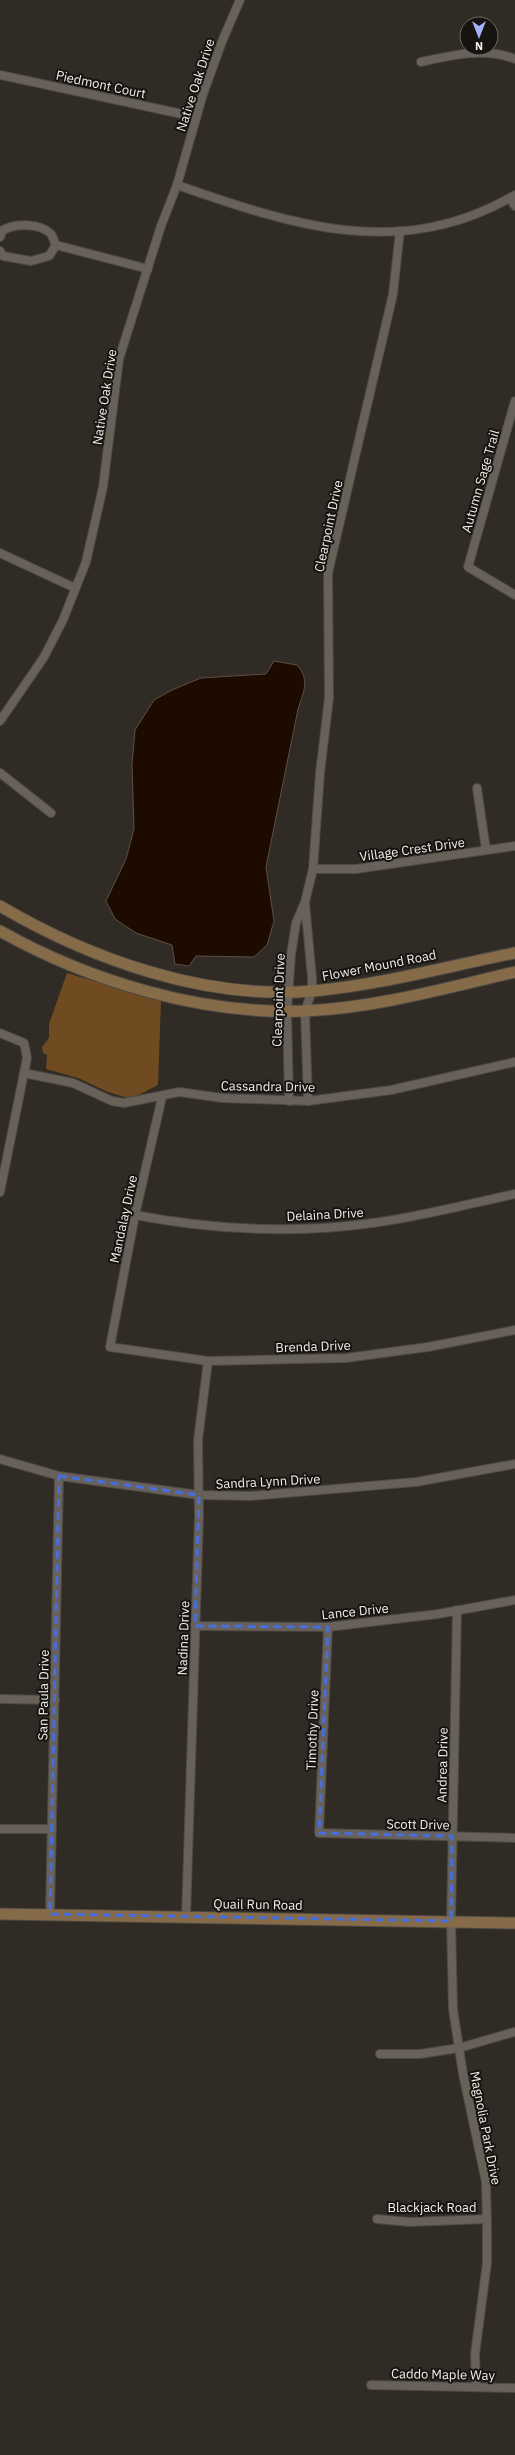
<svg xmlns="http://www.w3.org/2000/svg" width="515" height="2455" font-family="'IBM Plex Sans',sans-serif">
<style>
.green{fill:#704b22}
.water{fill:#1d0b00;stroke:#5d4f46}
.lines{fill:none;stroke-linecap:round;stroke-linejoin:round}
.street-casing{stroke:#4c4843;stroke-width:10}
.secondary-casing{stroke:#4c4843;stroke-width:13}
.street{stroke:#67615a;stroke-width:8}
.secondary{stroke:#866b49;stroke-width:11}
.marked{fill:none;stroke:#486edc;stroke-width:3;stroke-dasharray:8 5;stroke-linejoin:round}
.labels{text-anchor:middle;stroke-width:4;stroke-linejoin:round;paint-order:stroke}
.street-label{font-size:13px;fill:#f2eeea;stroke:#161411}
</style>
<rect width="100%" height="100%" fill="#302b25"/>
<path class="green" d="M 67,973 L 161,1001 L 158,1085 L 131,1099 L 108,1092 L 78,1078 L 46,1069 L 47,1055 L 43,1053 L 42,1047 L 49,1038 L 49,1024 Z"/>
<path class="water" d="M 274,661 L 297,665 C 310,680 304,691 298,709 L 266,867 L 274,921 L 267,945 L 254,957 L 196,956 L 189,966 L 175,964 L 172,945 L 136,933 L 115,919 L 106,901 L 126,859 L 134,829 L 132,765 L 135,730 L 154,700 L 172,690 L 201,678 L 266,674 Z"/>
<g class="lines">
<defs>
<g id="street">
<path d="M 421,62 C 453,55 483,47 515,59"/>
<path d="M 0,75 L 196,117"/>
<path d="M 177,185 C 292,225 401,262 515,195"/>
<path d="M 510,198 L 515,206"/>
<path d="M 0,237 L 3,230 C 16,223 40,223 51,234 C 53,237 54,242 56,245 L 49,256 L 31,261 L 3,256 L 0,251"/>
<path d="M 56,245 L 148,269"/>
<path d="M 515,401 L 468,567 L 515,595"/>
<path d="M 0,553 L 75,588"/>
<path d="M 0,721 L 44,657 L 63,620 L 86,562 L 103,487 L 119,359 L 161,226 L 177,185 L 203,94 L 223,39 L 240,0"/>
<path d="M 0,773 L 51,813"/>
<path d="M 477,788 L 486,850"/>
<path d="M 313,869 L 356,869 L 515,846"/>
<path d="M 305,903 L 312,978 L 312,991 L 305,1011 L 308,1101"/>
<path d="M 0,1033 L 24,1043 L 27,1058 L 0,1192"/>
<path d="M 24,1073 L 73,1083 L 112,1101 L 124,1103 L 179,1092 L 223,1098 L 308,1101 L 391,1090 L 515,1062"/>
<path d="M 162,1097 L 135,1215 L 110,1347 L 208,1361 L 346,1358 L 428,1347 L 515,1330"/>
<path d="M 289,1101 L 287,1011 L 291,955 L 296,923 L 305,902 L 313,869 L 320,773 L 329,698 L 328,573 L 393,294 L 400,231"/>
<path d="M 135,1215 C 213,1230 293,1234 373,1223 C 420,1217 468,1204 515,1194"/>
<path d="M 0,1459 L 59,1476 L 199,1495 L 251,1496 L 416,1482 L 515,1464"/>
<path d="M 457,1610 L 451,1921 L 453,2009 L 463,2074 L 486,2182 L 487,2229 L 487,2263 L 475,2354 L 476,2387"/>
<path d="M 195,1626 L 328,1627 L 438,1614 L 515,1600"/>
<path d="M 328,1627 L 319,1833 L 515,1838"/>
<path d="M 0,1699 L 55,1700"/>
<path d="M 0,1829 L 52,1829"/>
<path d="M 50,1914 L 59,1476"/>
<path d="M 186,1917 L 199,1516 L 198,1440 L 208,1361"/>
<path d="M 380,2054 L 420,2054 L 459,2048 L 514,2032"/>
<path d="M 377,2219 L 409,2222 L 487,2219"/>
<path d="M 371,2385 L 515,2388"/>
</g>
<g id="secondary">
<path d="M 0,906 C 92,960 205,1000 313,991 C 381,985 448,966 515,953"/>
<path d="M 0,931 C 89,981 201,1015 304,1011 C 375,1008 446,988 515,972"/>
<path d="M 0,1914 L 515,1923"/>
</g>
</defs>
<use href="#street" class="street-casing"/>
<use href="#secondary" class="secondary-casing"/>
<use href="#street" class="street"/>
<use href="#secondary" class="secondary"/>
</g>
<path class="marked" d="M 59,1476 L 199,1495 L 195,1626 L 328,1627 L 319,1833 L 452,1836 L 451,1921 L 50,1914 Z"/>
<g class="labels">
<g class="street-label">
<text transform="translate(101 84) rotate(12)" y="5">Piedmont Court</text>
<text transform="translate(195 85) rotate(-72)" y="5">Native Oak Drive</text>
<text transform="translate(104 397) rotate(-81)" y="5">Native Oak Drive</text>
<text transform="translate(480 481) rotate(-74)" y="5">Autumn Sage Trail</text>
<text transform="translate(328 526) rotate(-78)" y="5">Clearpoint Drive</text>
<text transform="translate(412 849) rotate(-8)" y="5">Village Crest Drive</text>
<text transform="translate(379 965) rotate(-11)" y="5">Flower Mound Road</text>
<text transform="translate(278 1000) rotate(-88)" y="5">Clearpoint Drive</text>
<text transform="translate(268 1086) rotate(1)" y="5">Cassandra Drive</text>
<text transform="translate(325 1214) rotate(-3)" y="5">Delaina Drive</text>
<text transform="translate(123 1219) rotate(-78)" y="5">Mandalay Drive</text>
<text transform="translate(313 1346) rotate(-2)" y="5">Brenda Drive</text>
<text transform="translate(268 1481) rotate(-3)" y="5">Sandra Lynn Drive</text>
<text transform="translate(355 1611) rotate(-6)" y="5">Lance Drive</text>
<text transform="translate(183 1638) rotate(-88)" y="5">Nadina Drive</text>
<text transform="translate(43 1695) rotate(-89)" y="5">San Paula Drive</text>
<text transform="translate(312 1730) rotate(-88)" y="5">Timothy Drive</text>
<text transform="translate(442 1765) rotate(-89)" y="5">Andrea Drive</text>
<text transform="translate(418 1824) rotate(1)" y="5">Scott Drive</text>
<text transform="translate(258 1904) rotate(1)" y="5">Quail Run Road</text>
<text transform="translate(486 2128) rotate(79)" y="5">Magnolia Park Drive</text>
<text x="432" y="2212">Blackjack Road</text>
<text transform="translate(443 2374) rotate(1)" y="5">Caddo Maple Way</text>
</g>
</g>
<g transform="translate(479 36) rotate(180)"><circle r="19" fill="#161411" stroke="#6e6b68"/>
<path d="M0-3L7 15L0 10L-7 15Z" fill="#a5b1fc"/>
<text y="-6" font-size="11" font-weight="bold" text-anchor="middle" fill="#f2eeea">N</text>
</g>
</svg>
